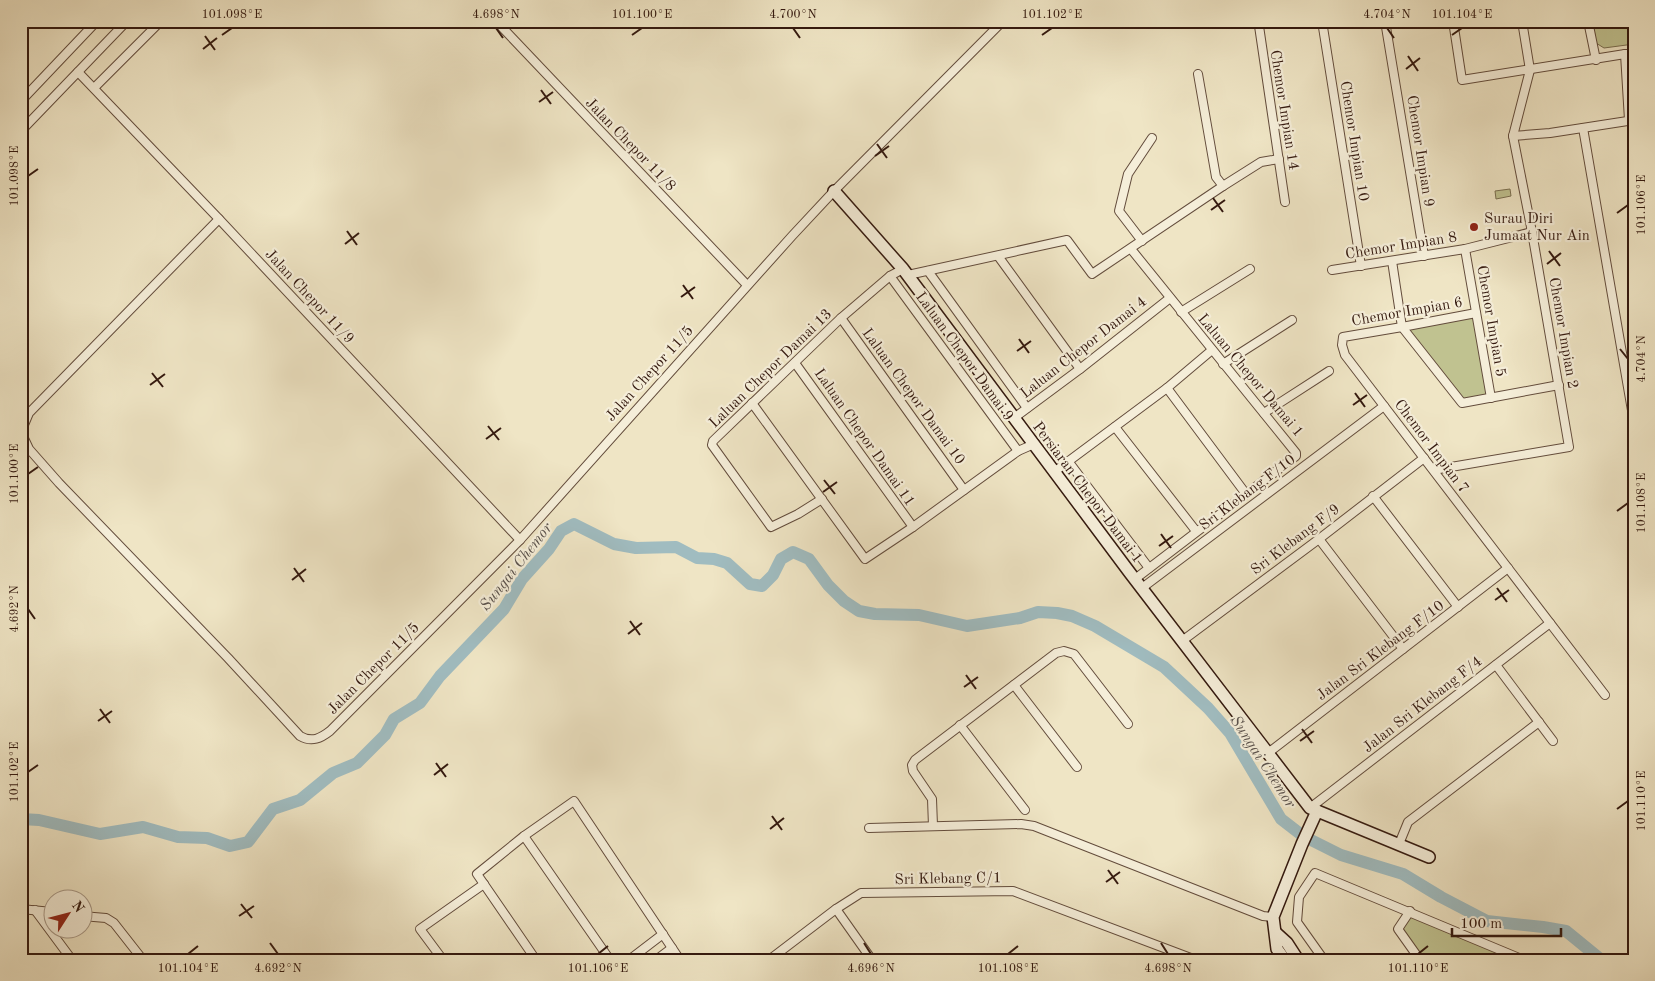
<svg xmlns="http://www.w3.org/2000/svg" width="1655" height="981" font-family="'Old Standard TT',serif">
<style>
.green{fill:#c0c290;stroke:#7a6e50}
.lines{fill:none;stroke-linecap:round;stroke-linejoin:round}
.river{stroke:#a0bcc0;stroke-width:12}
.street-casing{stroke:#634c3c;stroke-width:10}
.secondary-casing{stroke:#34190f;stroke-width:14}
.street{stroke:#f5eed9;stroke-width:8}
.secondary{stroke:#f5eed9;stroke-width:11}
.ticks{fill:none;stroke:#34190f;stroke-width:2}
.poi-dot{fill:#8f2418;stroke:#f5eed9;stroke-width:2}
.labels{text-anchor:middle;stroke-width:4.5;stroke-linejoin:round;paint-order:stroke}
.street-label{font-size:15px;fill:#34190f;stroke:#f5eed9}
.poi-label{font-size:15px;fill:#34190f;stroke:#f5eed9;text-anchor:start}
.water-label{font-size:16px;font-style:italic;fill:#5a524d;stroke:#f5eed9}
.neatline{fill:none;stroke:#34190f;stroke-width:2}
.ticks-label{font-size:12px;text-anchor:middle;fill:#34190f}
</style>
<rect width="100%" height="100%" fill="#efe5c5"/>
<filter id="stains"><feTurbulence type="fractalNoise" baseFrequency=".004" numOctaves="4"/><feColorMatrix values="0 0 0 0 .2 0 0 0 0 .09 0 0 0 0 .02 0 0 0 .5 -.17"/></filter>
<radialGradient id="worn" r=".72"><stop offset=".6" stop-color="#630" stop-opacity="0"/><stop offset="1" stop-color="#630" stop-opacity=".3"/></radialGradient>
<g class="green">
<path d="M 1593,21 L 1634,21 L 1634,44 L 1604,48 L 1596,43 Z"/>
<path d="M 1510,189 L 1511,196 L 1496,199 L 1495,191 Z"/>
<path d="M 1476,313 L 1491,398 L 1462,403 L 1402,327 Z"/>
<path d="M 1410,911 L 1524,960 L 1420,960 L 1398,929 Z"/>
</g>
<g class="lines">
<path class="river" d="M 21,819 L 39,820 L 100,834 L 143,827 L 178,837 L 207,838 L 230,846 L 248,842 L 273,809 L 300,800 L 333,773 L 357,763 L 385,735 L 394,719 L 420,703 L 440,676 L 504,609 L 522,579 L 549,549 L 561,531 L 574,524 L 614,544 L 636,548 L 676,547 L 697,558 L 714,559 L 727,563 L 750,584 L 762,586 L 773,575 L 781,559 L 793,552 L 809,559 L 828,585 L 844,601 L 859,611 L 875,614 L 919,615 L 967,626 L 1020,618 L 1038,612 L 1057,613 L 1072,616 L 1095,626 L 1164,667 L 1208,708 L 1230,733 L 1281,819 L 1303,836 L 1341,855 L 1403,874 L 1441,897 L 1487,921 L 1543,927 L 1566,931 L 1599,958 L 1603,960"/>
<defs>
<g id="street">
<path d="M 496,21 L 747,285"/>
<path d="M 1260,21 L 1259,26 L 1285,202"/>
<path d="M 1322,21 L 1361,266"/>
<path d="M 1385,21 L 1424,256"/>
<path d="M 1453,21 L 1462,80 L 1625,54 L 1634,54"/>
<path d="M 1588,21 L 1596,60"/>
<path d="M 1625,54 L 1629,120"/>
<path d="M 78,72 L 219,219 L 520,540"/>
<path d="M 1198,74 L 1216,177 L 1223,186 L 1261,162 L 1279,159"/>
<path d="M 94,88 L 161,21"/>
<path d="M 21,101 L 97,21"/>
<path d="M 1583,128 L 1634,422"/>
<path d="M 21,131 L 127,21"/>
<path d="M 1513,136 L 1550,133 L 1634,120"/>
<path d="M 219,219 L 29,413 L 21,432 L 29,449 L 59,483 L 228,658 L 300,736 C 312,743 321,738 330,731 L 520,540 L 792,236 L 834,191 L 1003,21"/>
<path d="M 1142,241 L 1119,211 L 1128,174 L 1152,138"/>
<path d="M 1131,249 L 1296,453 L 1296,456 L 1135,579"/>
<path d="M 1465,249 L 1491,398"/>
<path d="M 998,256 L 1080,369"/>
<path d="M 1392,261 L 1402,327 L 1462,403 L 1559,385"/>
<path d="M 1332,270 L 1465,249 L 1532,232"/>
<path d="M 928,271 L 1027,408"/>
<path d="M 908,275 L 1067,240 L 1092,274 L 1223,186"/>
<path d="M 890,276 L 1018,451"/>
<path d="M 1181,312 L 1250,269"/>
<path d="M 1476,313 L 1402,327 L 1343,337 L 1342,345 L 1345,355 L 1605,695"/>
<path d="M 841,318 L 964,490"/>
<path d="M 795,363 L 913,527"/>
<path d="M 1223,364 L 1292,320"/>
<path d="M 1167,388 L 1246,494"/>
<path d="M 752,403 L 865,559 L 913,527 L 1018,451 L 1034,444"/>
<path d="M 1264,413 L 1329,371"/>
<path d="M 1014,418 L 1080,369 L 1170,298"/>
<path d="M 1115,427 L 1196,531"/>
<path d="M 1068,461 L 1149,568"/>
<path d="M 1439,469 L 1569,447 L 1532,232 L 1513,136 L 1530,70 L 1522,21"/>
<path d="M 1054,472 L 1167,388 L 1212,350"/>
<path d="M 1373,496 L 1458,607"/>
<path d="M 822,499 L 798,514 L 771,527 L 712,445 L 713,441 L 841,318 L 890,276 L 903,269"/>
<path d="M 1319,539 L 1403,649"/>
<path d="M 1142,588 L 1384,406"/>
<path d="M 1182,641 L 1319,539 L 1424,458"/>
<path d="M 1496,665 L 1553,741"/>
<path d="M 1014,685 L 1077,767"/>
<path d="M 960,725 L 1025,810"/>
<path d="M 1268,753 L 1508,568"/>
<path d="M 1310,808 L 1550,623"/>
<path d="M 933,826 L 932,799 L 913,771 L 912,765 L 915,760 L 1056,653 L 1064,651 L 1074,654 L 1128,724"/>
<path d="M 869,828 L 1021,824 L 1034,826 L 1263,916 L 1273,917"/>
<path d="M 524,836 L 610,960"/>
<path d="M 1399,844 L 1408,822 L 1539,722"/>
<path d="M 21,909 L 52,912"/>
<path d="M 836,909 L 872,960"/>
<path d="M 35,910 L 72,960"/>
<path d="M 1410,911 L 1398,929 L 1420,960"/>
<path d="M 82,916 L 106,918 L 114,923 L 143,960"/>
<path d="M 443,960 L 420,929 L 484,884"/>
<path d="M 536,960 L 477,874 L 524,836 L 574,801 L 678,957 L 674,960"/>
<path d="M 629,960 L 663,934"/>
<path d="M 656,960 L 672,948"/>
<path d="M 769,960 L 836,909 L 861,893 L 1013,891 L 1196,960"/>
<path d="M 1324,960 L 1297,922 L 1299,897 L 1315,873 L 1524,960"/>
</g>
<g id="secondary">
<path d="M 834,191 L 903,269 L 1130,573 L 1310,808 L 1429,857"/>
<path d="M 1276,933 L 1287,943 L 1298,960"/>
<path d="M 1285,960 L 1277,949 L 1273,917 L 1302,844 L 1317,811"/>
</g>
</defs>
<use href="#street" class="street-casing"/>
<use href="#secondary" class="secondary-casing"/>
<use href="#street" class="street"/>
<use href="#secondary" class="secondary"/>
</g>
<path class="ticks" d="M 496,28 L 503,38M 793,28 L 800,38M 1387,28 L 1394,38M 222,35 L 232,28M 632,35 L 642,28M 1042,35 L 1052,28M 1452,35 L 1462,28M 205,36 L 215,50M 203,49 L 217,38M 1408,56 L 1418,71M 1406,69 L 1420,58M 541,90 L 551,104M 539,102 L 553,92M 877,144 L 887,158M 875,156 L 889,146M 28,176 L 38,169M 1213,198 L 1223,212M 1211,210 L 1225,200M 1617,213 L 1628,205M 347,231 L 357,245M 345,244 L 359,233M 1549,251 L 1560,266M 1547,264 L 1561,253M 683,285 L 693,299M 681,297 L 695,287M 1019,339 L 1029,353M 1620,349 L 1628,359M 1017,351 L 1031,341M 152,373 L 163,387M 150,385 L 165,374M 1355,393 L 1365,407M 1353,405 L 1367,395M 488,426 L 499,440M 486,439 L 501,428M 28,474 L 38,467M 824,480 L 835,494M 823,492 L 837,482M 1617,511 L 1628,503M 1161,534 L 1171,548M 1159,546 L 1173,536M 294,568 L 304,582M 292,580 L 306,569M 1497,588 L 1507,602M 1495,600 L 1509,590M 28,609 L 35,619M 630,621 L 640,635M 628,634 L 642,623M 966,675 L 976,689M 964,687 L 978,677M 100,709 L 110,723M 98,721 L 112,711M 1302,729 L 1312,743M 1300,741 L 1314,731M 436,763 L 446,777M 28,772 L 38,765M 434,775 L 448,764M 1617,809 L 1628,801M 772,816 L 782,830M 770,829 L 784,818M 1108,870 L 1118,884M 1106,882 L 1120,872M 241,904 L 252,918M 239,916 L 254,906M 270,943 L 278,954M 864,943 L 871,954M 1161,943 L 1168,954M 188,954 L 198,946M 598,954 L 608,946M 1008,954 L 1018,946M 1418,954 L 1428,946"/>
<circle class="poi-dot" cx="1474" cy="227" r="5"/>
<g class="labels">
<g class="street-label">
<text transform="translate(1285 110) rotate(81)" y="5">Chemor Impian 14</text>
<text transform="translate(1355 141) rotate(81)" y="5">Chemor Impian 10</text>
<text transform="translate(631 144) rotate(46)" y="5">Jalan Chepor 11/8</text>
<text transform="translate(1421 151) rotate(81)" y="5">Chemor Impian 9</text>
<text transform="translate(1401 245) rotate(-9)" y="5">Chemor Impian 8</text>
<text transform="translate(310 296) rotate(47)" y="5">Jalan Chepor 11/9</text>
<text transform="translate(1407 311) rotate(-10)" y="5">Chemor Impian 6</text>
<text transform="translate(1492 321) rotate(80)" y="5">Chemor Impian 5</text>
<text transform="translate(1564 333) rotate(80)" y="5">Chemor Impian 2</text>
<text transform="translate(1083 347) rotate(-38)" y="5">Laluan Chepor Damai 4</text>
<text transform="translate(965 356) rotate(54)" y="5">Laluan Chepor Damai 9</text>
<text transform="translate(770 368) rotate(-44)" y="5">Laluan Chepor Damai 13</text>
<text transform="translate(649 373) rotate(-48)" y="5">Jalan Chepor 11/5</text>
<text transform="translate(1251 375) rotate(50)" y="5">Laluan Chepor Damai 1</text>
<text transform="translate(914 396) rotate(54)" y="5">Laluan Chepor Damai 10</text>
<text transform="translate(865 437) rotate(55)" y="5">Laluan Chepor Damai 11</text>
<text transform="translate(1432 446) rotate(53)" y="5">Chemor Impian 7</text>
<text transform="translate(1088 492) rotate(53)" y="5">Persiaran Chepor Damai 1</text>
<text transform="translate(1247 492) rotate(-37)" y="5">Sri Klebang F/10</text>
<text transform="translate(1295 539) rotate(-37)" y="5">Sri Klebang F/9</text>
<text transform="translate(1380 650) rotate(-37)" y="5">Jalan Sri Klebang F/10</text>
<text transform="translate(373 668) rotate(-45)" y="5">Jalan Chepor 11/5</text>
<text transform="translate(1422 704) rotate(-38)" y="5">Jalan Sri Klebang F/4</text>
<text transform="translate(948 878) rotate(-1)" y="5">Sri Klebang C/1</text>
</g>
<g class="poi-label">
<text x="1484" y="223">Surau Diri<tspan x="1484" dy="17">Jumaat Nur Ain</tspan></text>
</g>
<g class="water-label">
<text transform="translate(515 566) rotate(-52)" y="6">Sungai Chemor</text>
<text transform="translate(1264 761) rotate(57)" y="6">Sungai Chemor</text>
</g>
</g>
<rect width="1655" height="981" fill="none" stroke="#efe5c5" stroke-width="55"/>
<g transform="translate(68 914) rotate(54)"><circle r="24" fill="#f5eed9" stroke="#a89988"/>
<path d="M0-4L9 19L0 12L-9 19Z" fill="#8f2418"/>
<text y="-8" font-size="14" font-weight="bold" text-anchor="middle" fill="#34190f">N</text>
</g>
<path d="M1452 928v8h109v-8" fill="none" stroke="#34190f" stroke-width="2.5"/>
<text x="1460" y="928" font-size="15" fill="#34190f" stroke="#f5eed9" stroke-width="4" paint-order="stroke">100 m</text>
<rect x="28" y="28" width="1600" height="926" class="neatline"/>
<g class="ticks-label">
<text x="232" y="18">101.098°E</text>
<text x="496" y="18">4.698°N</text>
<text x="642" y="18">101.100°E</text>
<text x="793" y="18">4.700°N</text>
<text x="1052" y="18">101.102°E</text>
<text x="1387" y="18">4.704°N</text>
<text x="1462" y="18">101.104°E</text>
<text transform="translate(14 176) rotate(-90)" y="4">101.098°E</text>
<text transform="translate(1641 205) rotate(-90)" y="4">101.106°E</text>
<text transform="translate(1641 359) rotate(-90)" y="4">4.704°N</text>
<text transform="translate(14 474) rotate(-90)" y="4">101.100°E</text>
<text transform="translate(1641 503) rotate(-90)" y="4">101.108°E</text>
<text transform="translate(14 609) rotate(-90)" y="4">4.692°N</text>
<text transform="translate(14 772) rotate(-90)" y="4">101.102°E</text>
<text transform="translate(1641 801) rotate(-90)" y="4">101.110°E</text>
<text x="188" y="972">101.104°E</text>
<text x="278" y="972">4.692°N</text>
<text x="598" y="972">101.106°E</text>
<text x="871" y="972">4.696°N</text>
<text x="1008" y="972">101.108°E</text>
<text x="1168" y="972">4.698°N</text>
<text x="1418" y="972">101.110°E</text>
</g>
<rect width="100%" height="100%" filter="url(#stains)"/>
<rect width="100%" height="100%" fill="url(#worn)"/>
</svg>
